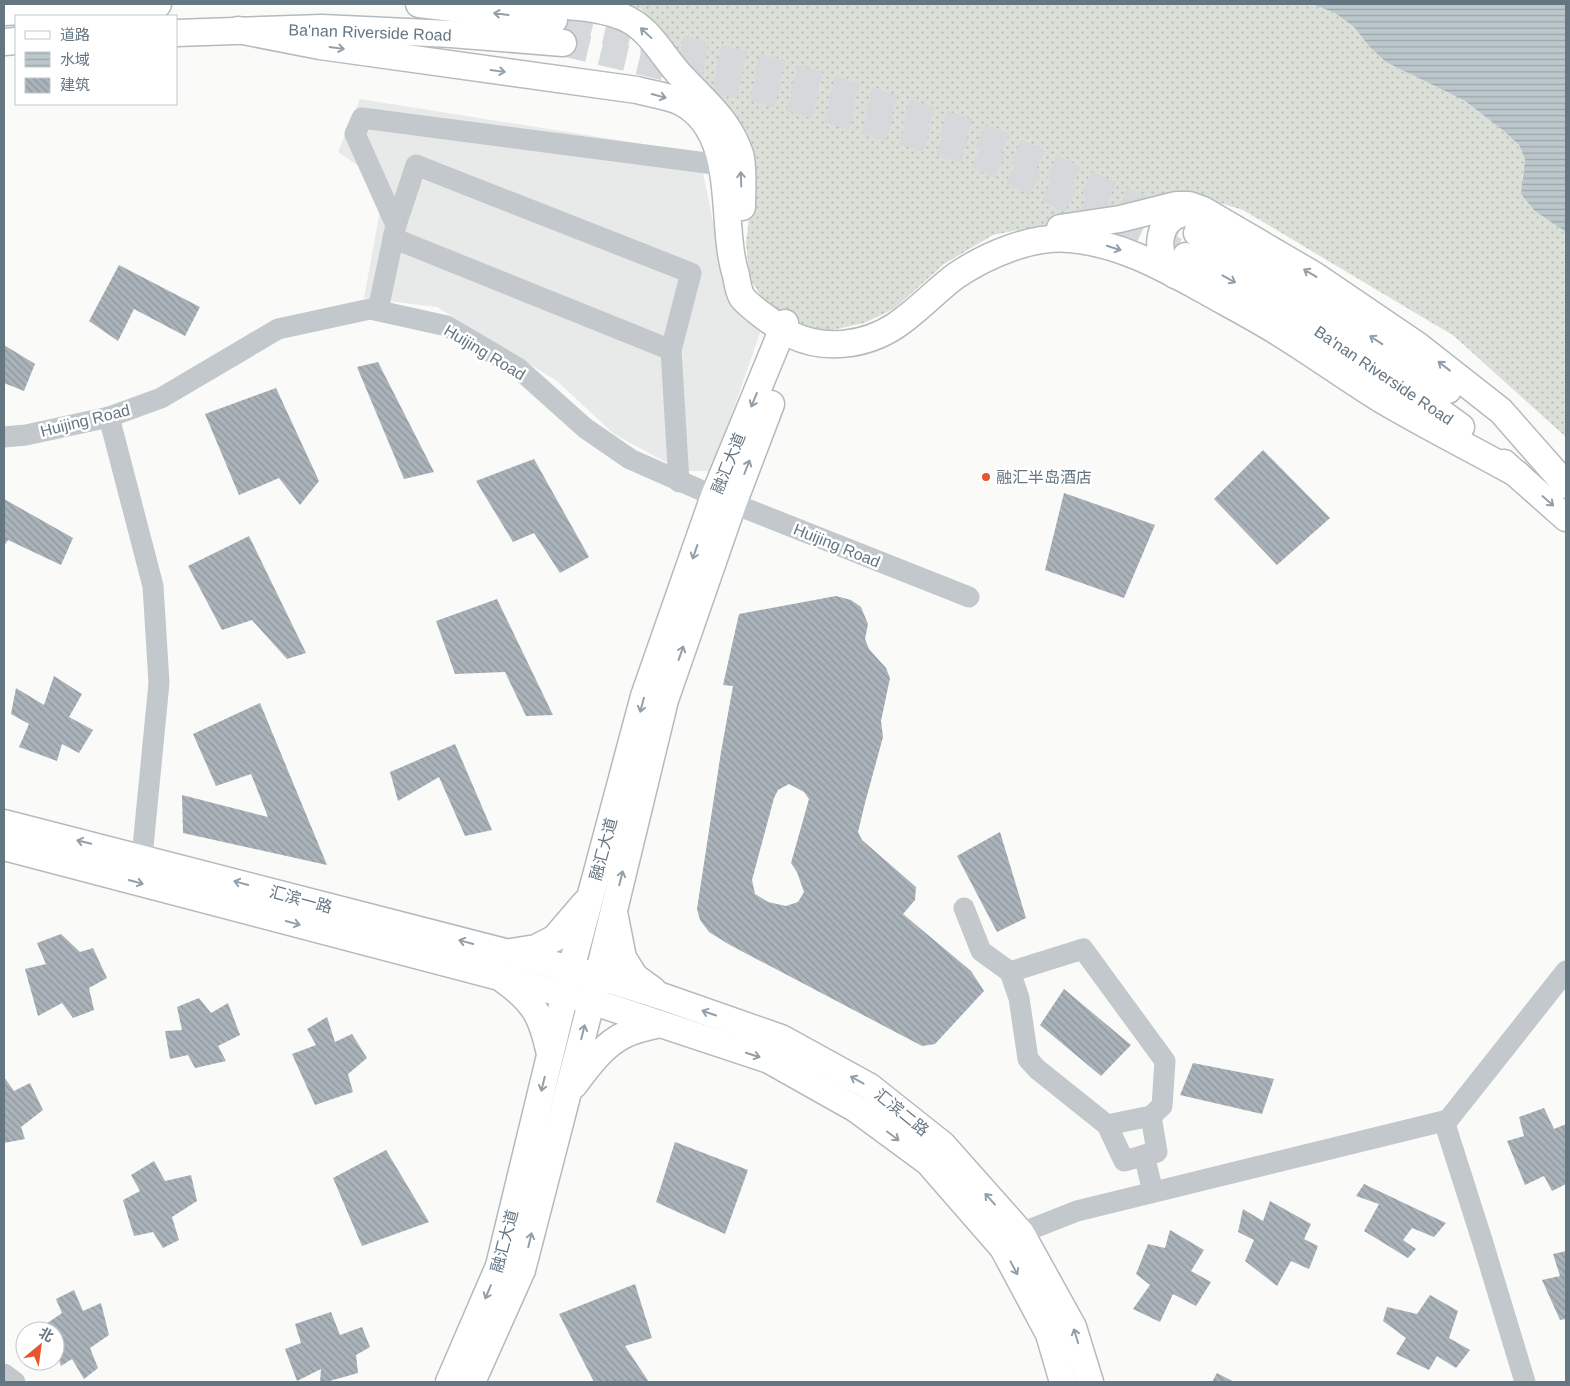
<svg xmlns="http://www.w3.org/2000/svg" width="1570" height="1386" font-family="Arial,'Noto Sans SC',sans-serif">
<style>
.built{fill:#e8e9e9}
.grass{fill:url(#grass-dots)}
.water{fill:url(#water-rules)}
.building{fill:url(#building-back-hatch);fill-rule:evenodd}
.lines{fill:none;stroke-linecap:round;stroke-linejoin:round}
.major-tunnel{stroke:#d5d9db;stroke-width:26;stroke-dasharray:26 13;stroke-linecap:butt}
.major-casing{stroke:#b5babe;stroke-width:29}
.minor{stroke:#c3c8cc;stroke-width:21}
.major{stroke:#fff;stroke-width:26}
.oneway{stroke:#939fa8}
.poi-dot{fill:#e4572e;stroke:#fff;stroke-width:2}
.labels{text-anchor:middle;stroke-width:5;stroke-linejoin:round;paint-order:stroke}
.street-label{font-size:16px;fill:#657683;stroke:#fff}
.poi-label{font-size:16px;fill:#657683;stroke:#fff;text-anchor:start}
</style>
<defs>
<pattern id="grass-dots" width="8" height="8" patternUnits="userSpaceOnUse" patternTransform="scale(1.25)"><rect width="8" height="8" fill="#dadfd7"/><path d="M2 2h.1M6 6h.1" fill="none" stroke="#b4b9b4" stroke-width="1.8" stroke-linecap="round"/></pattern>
<pattern id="water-rules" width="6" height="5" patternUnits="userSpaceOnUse" patternTransform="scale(1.25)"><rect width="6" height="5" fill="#bbc7cb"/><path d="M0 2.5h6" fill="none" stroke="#9ca6aa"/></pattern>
<pattern id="building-back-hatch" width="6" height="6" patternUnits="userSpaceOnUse" patternTransform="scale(1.25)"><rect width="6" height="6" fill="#aab3b9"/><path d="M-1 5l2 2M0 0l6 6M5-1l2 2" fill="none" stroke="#8e969c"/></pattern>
</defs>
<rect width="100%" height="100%" fill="#fafaf8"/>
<path class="built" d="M 360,99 L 699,153 L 730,305 L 761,330 L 712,471 L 682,471 L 614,434 L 557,381 L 437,307 L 364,298 L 385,184 L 338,152 Z"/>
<path class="grass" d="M 630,4 L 1312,4 L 1335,13 L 1354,27 L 1368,45 L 1414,76 L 1465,101 L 1505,132 L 1519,145 L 1525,159 L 1522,179 L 1552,222 L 1566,232 L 1566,437 L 1454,336 L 1243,210 L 1220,203 L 1100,229 L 1044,225 L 993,235 L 944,264 L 894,309 L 864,323 L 824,332 L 803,327 L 776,312 L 762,298 L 750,279 L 746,244 L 754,175 L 674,61 L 657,26 L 641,9 Z"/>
<path class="water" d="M 1312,4 L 1566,4 L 1566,232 L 1535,211 L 1521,194 L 1525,159 L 1519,145 L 1505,132 L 1465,101 L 1386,62 L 1368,45 L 1354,27 L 1335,13 Z"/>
<g class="building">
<path d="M 119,265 L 200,307 L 185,336 L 134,309 L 118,341 L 89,321 Z"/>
<path d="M 4,345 L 35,364 L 24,391 L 4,383 Z"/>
<path d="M 378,362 L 434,472 L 404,479 L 357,367 Z"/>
<path d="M 276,388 L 319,481 L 300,505 L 279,478 L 239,495 L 205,414 Z"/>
<path d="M 1263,450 L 1330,518 L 1277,565 L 1214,499 Z"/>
<path d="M 534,459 L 589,557 L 560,573 L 534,533 L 513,542 L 476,481 Z"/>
<path d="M 1064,493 L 1155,525 L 1124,598 L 1045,570 Z"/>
<path d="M 4,499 L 73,538 L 61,565 L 8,540 L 4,546 Z"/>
<path d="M 249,536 L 306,653 L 287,659 L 252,620 L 222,630 L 188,566 Z"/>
<path d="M 836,596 L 851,600 L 861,607 L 868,624 L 865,639 L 869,649 L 886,668 L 890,678 L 881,721 L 883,737 L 865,803 L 858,832 L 862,840 L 916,887 L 915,900 L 903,914 L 971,971 L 984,991 L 935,1044 L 922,1046 L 730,945 L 709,932 L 700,920 L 697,909 L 721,752 L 733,686 L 723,685 L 739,614 ZM 789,784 L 804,792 L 809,799 L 791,863 L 797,872 L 804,892 L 798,902 L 786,906 L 768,902 L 755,894 L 752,880 L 774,798 L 778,790 Z"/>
<path d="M 497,599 L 553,715 L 526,716 L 505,672 L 455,674 L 436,621 Z"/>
<path d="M 54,676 L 82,694 L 69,717 L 93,730 L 79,753 L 62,744 L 57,761 L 19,747 L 29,724 L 11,714 L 16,688 L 44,705 Z"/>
<path d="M 260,703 L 327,865 L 183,833 L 182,795 L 268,817 L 251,774 L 216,786 L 193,734 Z"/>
<path d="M 455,744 L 492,830 L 465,836 L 439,777 L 398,801 L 390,772 Z"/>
<path d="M 1000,832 L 1026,918 L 997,932 L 957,856 Z"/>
<path d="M 61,934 L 80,952 L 93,948 L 107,978 L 89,988 L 94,1010 L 73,1018 L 62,1003 L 38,1016 L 25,969 L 46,964 L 37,943 Z"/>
<path d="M 1064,989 L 1131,1045 L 1101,1076 L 1040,1025 Z"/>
<path d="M 199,998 L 211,1013 L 228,1003 L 240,1035 L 218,1046 L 226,1061 L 195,1068 L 188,1055 L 170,1059 L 165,1031 L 182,1030 L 177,1007 Z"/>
<path d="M 327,1017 L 335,1042 L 352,1034 L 367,1058 L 348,1074 L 353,1092 L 315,1105 L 292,1054 L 316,1045 L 307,1029 Z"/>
<path d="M 1193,1063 L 1274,1079 L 1262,1114 L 1180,1095 Z"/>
<path d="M 4,1077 L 14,1091 L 30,1083 L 43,1110 L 21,1127 L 25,1139 L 4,1143 Z"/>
<path d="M 1544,1108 L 1554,1129 L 1566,1124 L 1566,1184 L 1552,1191 L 1544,1176 L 1525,1185 L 1507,1141 L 1524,1136 L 1519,1117 Z"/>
<path d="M 675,1142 L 748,1170 L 725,1234 L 656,1202 Z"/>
<path d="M 386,1150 L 429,1222 L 362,1246 L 333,1178 Z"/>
<path d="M 154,1161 L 165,1181 L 191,1175 L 197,1201 L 172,1217 L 179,1240 L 163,1248 L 153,1232 L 134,1236 L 123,1200 L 140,1191 L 131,1175 Z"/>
<path d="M 1364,1184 L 1446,1223 L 1434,1237 L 1412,1228 L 1403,1240 L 1416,1249 L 1408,1258 L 1364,1231 L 1379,1204 L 1356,1196 Z"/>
<path d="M 1270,1201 L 1311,1224 L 1304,1239 L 1318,1246 L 1309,1269 L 1291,1261 L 1277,1286 L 1245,1261 L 1254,1240 L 1238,1232 L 1243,1209 L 1263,1221 Z"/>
<path d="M 1170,1230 L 1204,1250 L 1191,1271 L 1211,1282 L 1196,1306 L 1173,1294 L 1160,1322 L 1133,1309 L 1150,1285 L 1136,1274 L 1148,1244 L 1165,1248 Z"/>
<path d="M 1566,1251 L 1566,1319 L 1560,1320 L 1542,1280 L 1560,1276 L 1553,1254 Z"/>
<path d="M 635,1284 L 652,1338 L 625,1346 L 649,1382 L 594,1382 L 559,1314 Z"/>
<path d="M 74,1290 L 83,1311 L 101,1303 L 109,1335 L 90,1348 L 98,1368 L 84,1379 L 72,1359 L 61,1366 L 55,1349 L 55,1331 L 49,1331 L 46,1324 L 62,1313 L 56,1299 Z"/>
<path d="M 1430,1295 L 1458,1311 L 1449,1338 L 1470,1350 L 1456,1368 L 1437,1356 L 1429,1370 L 1396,1354 L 1406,1338 L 1383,1321 L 1387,1307 L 1417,1314 Z"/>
<path d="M 331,1312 L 340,1335 L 362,1327 L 370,1347 L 356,1355 L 358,1373 L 326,1382 L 320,1382 L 321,1369 L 297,1381 L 285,1349 L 301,1343 L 295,1324 Z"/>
<path d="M 1217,1373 L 1234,1382 L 1212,1382 Z"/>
</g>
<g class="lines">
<g class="major-tunnel">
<path d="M 567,22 L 775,71 L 977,134 L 1197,233"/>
<path d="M 563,43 L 775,94 L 970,152 L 1179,252"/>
</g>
<defs>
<g id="major">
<path d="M 419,4 L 554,20"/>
<path d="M 533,4 C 563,6 595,6 623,17 C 650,28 662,56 681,76 C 705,102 728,119 740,154 C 744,166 742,194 742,207"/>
<path d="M 4,12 L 158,4"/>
<path d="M 238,30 L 320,46 L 637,90 C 651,94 669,96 681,102 C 740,133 719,223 736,275 C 737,282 739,292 742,297 C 747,305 783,331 792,335 C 825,351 866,345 895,326 C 918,311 936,290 957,275 C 987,255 1033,235 1070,239 C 1118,243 1160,266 1202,289 C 1228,304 1256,318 1281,334 C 1315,355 1348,379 1382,400 C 1426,426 1472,449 1517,474"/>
<path d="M 176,33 L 322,28 L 451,34 L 563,43"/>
<path d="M 4,42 L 16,41"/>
<path d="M 1060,228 L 1120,219 L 1176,205 L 1189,205 L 1203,210 L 1314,275 L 1417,345 L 1501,411 L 1566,485"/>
<path d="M 1197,233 L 1304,293 L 1406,360 L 1448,390"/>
<path d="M 1186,256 L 1292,314 L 1396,380 L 1461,427"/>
<path d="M 1175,275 C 1172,271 1168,266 1165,262 C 1157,249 1159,227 1172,218 C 1179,213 1187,212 1195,211"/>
<path d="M 1504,463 L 1566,518"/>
<path d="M 4,823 L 598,976 L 661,996 L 781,1038 L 870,1087 L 943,1145 L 1021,1233 L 1073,1327 L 1090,1382"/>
<path d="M 4,847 L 591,1001 L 769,1060 L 856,1109 L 928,1162 L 1003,1248 L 1049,1334 L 1063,1382"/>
<path d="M 615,917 L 623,958 L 635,977 L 653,990"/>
<path d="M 511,952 L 536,948 L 555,938 L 585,903"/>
<path d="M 505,981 C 536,1003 542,1018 550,1054"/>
<path d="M 574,1085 C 588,1066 604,1044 626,1034 C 636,1029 649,1027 660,1024"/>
<path d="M 449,1382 L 499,1266 L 571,969 L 644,696 L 714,496 L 785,323"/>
<path d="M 472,1382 L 522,1270 L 598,976 L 665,700 L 733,504 L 771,404"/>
</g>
</defs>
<use href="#major" class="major-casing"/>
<g class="minor">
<path d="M 393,238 L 671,350 L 691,273 L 416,165 L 396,225"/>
<path d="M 378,310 L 396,225 L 355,134 L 362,118 L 722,165"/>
<path d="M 671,350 L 679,482"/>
<path d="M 109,417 L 153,586 L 159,683 L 142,857"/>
<path d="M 4,437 L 26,435 L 109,417 L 161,398 L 278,329 L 370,309 L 447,326 L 518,368 L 585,428 L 630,459 L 714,496 L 969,597"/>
<path d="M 964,908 L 981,951 L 1010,972 L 1019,998 L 1028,1059 L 1037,1069 L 1107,1125 L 1124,1161 L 1157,1152 L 1151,1116"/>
<path d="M 1010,972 L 1083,949 L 1165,1061 L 1162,1106 L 1151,1116 L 1107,1125"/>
<path d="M 1444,1121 L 1482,1240 L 1525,1382"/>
<path d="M 1144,1155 L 1153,1192"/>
<path d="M 1021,1233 L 1077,1211 L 1448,1120 L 1566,971"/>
<path d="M 4,1374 L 15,1382"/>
</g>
<use href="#major" class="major"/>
</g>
<defs><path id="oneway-shaft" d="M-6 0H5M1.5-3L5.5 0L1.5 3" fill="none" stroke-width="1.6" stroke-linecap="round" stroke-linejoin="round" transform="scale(1.25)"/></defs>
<g class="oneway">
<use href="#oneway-shaft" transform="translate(501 14) rotate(-173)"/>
<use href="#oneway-shaft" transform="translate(646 33) rotate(-137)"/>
<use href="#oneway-shaft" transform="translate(337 48) rotate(8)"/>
<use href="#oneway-shaft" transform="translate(498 71) rotate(8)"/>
<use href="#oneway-shaft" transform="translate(659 96) rotate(15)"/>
<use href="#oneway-shaft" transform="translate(741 179) rotate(-92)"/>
<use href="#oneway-shaft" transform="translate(1114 248) rotate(18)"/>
<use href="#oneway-shaft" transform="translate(1310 273) rotate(-149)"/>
<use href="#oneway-shaft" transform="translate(1229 279) rotate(29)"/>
<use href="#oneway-shaft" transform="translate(1376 340) rotate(-147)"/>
<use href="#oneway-shaft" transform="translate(1444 366) rotate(-142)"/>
<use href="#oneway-shaft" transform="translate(754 400) rotate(112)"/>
<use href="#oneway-shaft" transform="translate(747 467) rotate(-69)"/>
<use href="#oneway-shaft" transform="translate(1548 501) rotate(41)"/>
<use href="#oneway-shaft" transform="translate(695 552) rotate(109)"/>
<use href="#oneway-shaft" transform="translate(681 653) rotate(-71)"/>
<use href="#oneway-shaft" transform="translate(642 705) rotate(105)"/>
<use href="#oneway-shaft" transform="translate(84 842) rotate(-166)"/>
<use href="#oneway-shaft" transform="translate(621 878) rotate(-76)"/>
<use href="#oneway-shaft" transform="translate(136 882) rotate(15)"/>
<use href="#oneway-shaft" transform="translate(241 883) rotate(-165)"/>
<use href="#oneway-shaft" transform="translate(293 923) rotate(15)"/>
<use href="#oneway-shaft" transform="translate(466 942) rotate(-165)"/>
<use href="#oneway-shaft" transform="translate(709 1013) rotate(-161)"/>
<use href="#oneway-shaft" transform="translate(583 1032) rotate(-76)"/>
<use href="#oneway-shaft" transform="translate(753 1055) rotate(18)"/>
<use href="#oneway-shaft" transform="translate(857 1080) rotate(-151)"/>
<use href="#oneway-shaft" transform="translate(543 1084) rotate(104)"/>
<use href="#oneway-shaft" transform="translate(893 1136) rotate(37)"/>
<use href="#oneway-shaft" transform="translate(990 1199) rotate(-132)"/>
<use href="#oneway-shaft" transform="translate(530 1240) rotate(-76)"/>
<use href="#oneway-shaft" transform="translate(1014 1268) rotate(62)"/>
<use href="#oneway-shaft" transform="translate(488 1292) rotate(113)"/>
<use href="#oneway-shaft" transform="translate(1076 1336) rotate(-107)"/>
</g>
<circle class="poi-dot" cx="986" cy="477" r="5"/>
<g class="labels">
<g class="street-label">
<text transform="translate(370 32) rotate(2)" y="6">Ba'nan Riverside Road</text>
<text transform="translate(485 352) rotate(31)" y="6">Huijing Road</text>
<text transform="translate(1384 375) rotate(34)" y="6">Ba'nan Riverside Road</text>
<text transform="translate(85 420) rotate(-14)" y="6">Huijing Road</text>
<text transform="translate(728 463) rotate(-68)" y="6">融汇大道</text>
<text transform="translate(837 545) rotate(22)" y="6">Huijing Road</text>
<text transform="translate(603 849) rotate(-75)" y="6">融汇大道</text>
<text transform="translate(301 899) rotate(15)" y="6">汇滨一路</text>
<text transform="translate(902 1112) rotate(39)" y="6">汇滨二路</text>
<text transform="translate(504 1241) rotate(-75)" y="6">融汇大道</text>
</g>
<g class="poi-label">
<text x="996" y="483">融汇半岛酒店</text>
</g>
</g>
<rect width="1570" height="1386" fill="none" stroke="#657683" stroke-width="10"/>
<rect x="15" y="15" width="162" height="90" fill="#ffffff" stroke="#c1c8cd"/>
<rect x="25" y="31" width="25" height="8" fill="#ffffff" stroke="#c1c8cd"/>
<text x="60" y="40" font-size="15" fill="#657683">道路</text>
<rect x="25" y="52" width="25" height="15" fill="url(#water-rules)" stroke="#c1c8cd"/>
<text x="60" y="65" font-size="15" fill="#657683">水域</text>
<rect x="25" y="78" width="25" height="15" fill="url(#building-back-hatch)" stroke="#c1c8cd"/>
<text x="60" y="90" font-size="15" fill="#657683">建筑</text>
<g transform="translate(40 1346) rotate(29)"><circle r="24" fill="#ffffff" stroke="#c1c8cd"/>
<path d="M0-4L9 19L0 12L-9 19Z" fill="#e4572e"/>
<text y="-8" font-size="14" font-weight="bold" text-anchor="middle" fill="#657683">北</text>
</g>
</svg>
